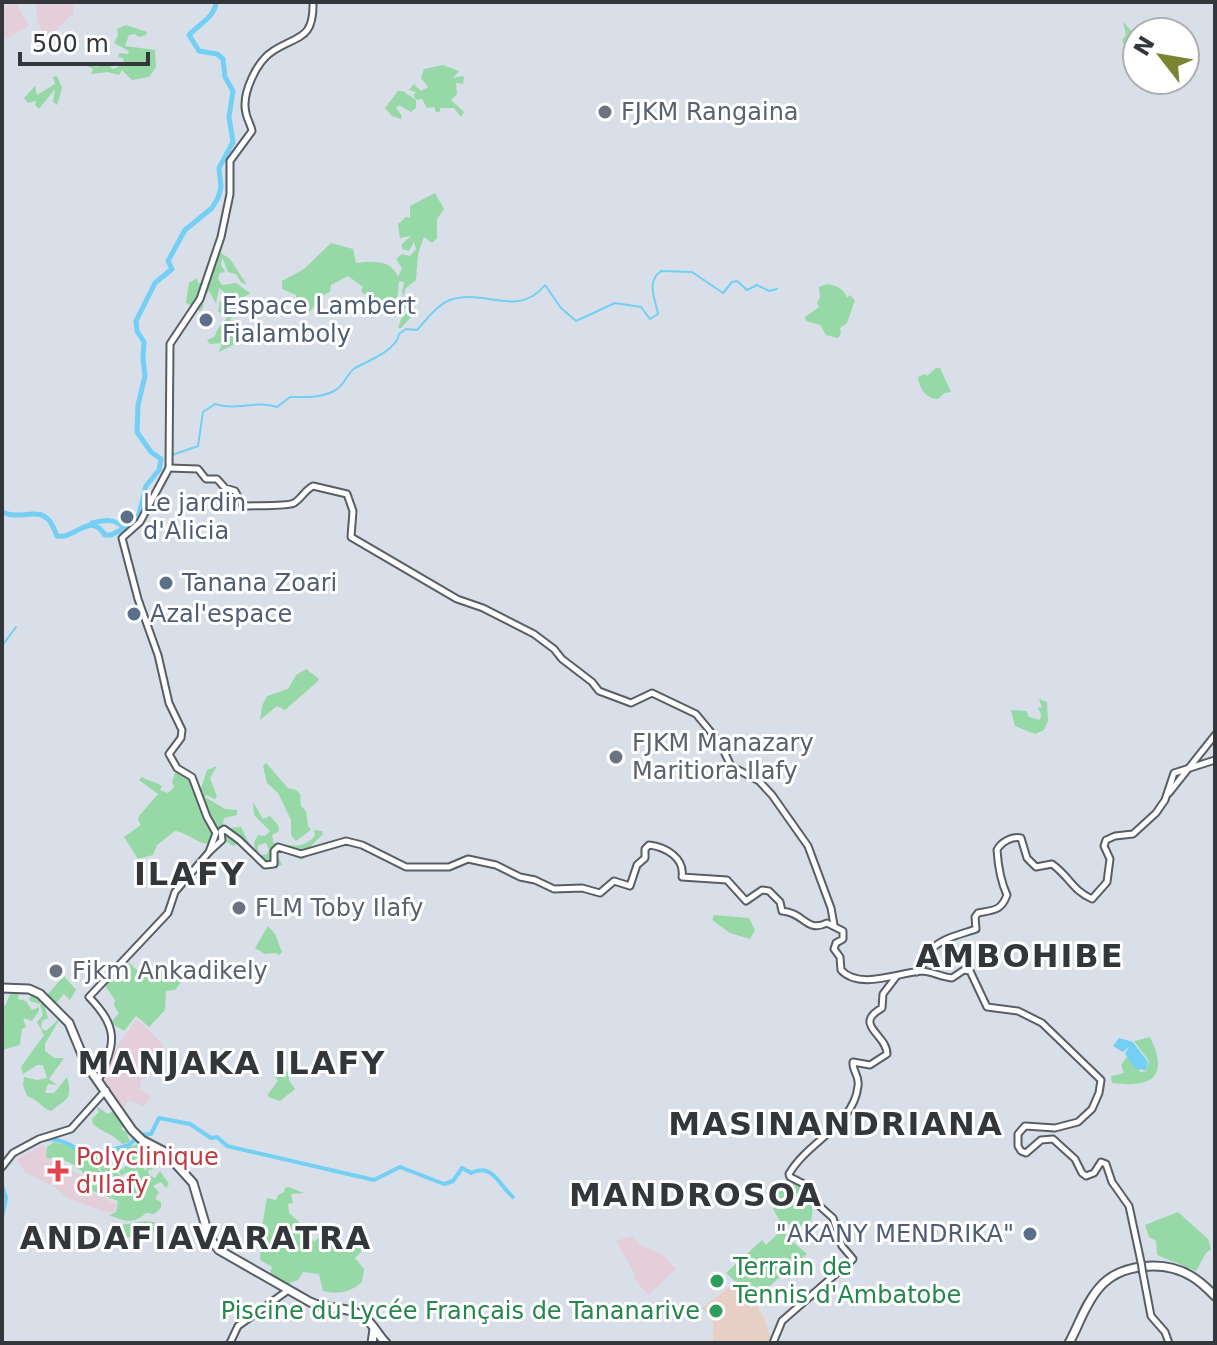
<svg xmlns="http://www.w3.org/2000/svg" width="1217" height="1345" font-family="'DejaVu Sans',sans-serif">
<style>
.industrial{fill:#e4ceda}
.education{fill:#e7cfc5}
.green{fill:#96d9a6;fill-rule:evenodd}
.water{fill:#73cff3}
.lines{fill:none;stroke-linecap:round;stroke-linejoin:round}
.stream{stroke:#73cff3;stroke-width:2}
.canal{stroke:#73cff3;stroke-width:4}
.river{stroke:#73cff3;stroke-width:5}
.minor-casing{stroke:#585e66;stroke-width:9}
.major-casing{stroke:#585e66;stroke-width:11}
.minor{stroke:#fff;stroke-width:5}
.major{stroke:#fff;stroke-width:7}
.minor-bridge-casing{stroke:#585e66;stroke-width:9;stroke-linecap:butt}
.minor-bridge{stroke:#fff;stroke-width:5}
.worship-dot{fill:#6b7280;stroke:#fff;stroke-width:3}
.service-dot{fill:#5c6f8a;stroke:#fff;stroke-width:3}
.health-dot{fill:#e0444e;stroke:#fff;stroke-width:3}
.leisure-dot{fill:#2e9e5b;stroke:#fff;stroke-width:3}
.labels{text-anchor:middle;stroke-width:6;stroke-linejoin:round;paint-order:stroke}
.worship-label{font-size:24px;fill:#5b616d;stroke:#fff;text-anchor:start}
.service-label{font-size:24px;fill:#4e5e75;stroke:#fff;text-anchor:start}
.health-label{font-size:24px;fill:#be3a42;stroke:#fff;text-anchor:start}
.leisure-label{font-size:24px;fill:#27864d;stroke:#fff;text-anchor:start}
.district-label{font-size:32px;font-weight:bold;letter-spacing:2px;fill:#33363a;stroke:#fff}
</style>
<rect width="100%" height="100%" fill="#d8dfe9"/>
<g class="industrial">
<path d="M 15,2 L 29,26 L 2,41 L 2,9 Z"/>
<path d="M 73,2 L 73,13 L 45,41 L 37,19 L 36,3 Z"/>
<path d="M 136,1019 L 153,1034 L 163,1046 L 159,1058 L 165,1067 L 159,1073 L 151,1067 L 141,1080 L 140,1089 L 151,1096 L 144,1106 L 129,1100 L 122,1112 L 110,1091 L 100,1081 L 110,1058 Z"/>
<path d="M 42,1145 L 63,1166 L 85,1177 L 91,1193 L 117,1204 L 114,1212 L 107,1213 L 67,1198 L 55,1187 L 26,1173 L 17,1159 Z"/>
<path d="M 631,1236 L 642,1246 L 662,1254 L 676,1269 L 648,1295 L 634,1278 L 635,1274 L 616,1241 Z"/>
</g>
<path class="education" d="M 736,1282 L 750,1296 L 764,1317 L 772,1343 L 713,1343 L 713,1321 L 702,1308 Z"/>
<g class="green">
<path d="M 1123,22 C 1141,39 1137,48 1137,71 L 1134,72 L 1122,40 L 1126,35 Z"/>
<path d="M 126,25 L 147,32 L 146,35 L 139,37 L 135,34 L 129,35 L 125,46 L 155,50 L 156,67 L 149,77 L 132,80 L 122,70 L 119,75 L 107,72 L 91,74 L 93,69 L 79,62 L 98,67 L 100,62 L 111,63 L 111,68 L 114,69 L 124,63 L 123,58 L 118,57 L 119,53 L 128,54 L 129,51 L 114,43 L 118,35 L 117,29 Z"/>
<path d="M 443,65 L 459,71 L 453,78 L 464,76 L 463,84 L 456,83 L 457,94 L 451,100 L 464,112 L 461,117 L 454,108 L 440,108 L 440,112 L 436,112 L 434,107 L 427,108 L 422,99 L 417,100 L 413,96 L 416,92 L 409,90 L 414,84 L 421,91 L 428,87 L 421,78 L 424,69 Z"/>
<path d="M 57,76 L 62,88 L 57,105 L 53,102 L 55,89 L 39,109 L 35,105 L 36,101 L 28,103 L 24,98 L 35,86 L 37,95 L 55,84 L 53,77 Z"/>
<path d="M 398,91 L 403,91 L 416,100 L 416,108 L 411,112 L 399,105 L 396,108 L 402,116 L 401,119 L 392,116 L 385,108 Z"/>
<path d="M 435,193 L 444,209 L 437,219 L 437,238 L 432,243 L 424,237 L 418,254 L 416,280 L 405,289 L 404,296 L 402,293 L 404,282 L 399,281 L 397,302 L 405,300 L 413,315 L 401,328 L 398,328 L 402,317 L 408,313 L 405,308 L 400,311 L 376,303 L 361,291 L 363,287 L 348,276 L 331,285 L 330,292 L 324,295 L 307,315 L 296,304 L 296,295 L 282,289 L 282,281 L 304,269 L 331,243 L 353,249 L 356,263 C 372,261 391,259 398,277 L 402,268 L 396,259 L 402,254 L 410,256 L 416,249 L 414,242 L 409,251 L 402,249 L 402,244 L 411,236 L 400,238 L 398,224 L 406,217 L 410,218 L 410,206 Z"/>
<path d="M 218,251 L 230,259 L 247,285 L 241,282 L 236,274 L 228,272 L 222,257 L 221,265 L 225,272 L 220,273 L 218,279 L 222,285 L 236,283 L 250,293 L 240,300 L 242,303 L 247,297 L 249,305 L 231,318 L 229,332 L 237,343 L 219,352 L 222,343 L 210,344 L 207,340 L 214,337 L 219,327 L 235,309 L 222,314 L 218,311 L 220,301 L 224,302 L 229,296 L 219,288 L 216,304 L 209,291 L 204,296 L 203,308 L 200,311 L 186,303 L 189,283 L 197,278 L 198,283 L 204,283 Z"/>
<path d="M 827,284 C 838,286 843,288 847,298 L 850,295 L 855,300 L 847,323 L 840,328 L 841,334 L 838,338 L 826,335 L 820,325 L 806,321 L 805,317 L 819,307 L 817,303 L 820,297 L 819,287 Z"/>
<path d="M 936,368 L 940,368 L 951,392 L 945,393 L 938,399 C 926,399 919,388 918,377 L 925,374 L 927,376 Z"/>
<path d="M 306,669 L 319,679 L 317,682 L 285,710 L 277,706 L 260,720 L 262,706 L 267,696 L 288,689 L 296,675 Z"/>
<path d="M 1039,699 L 1047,702 L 1048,721 L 1044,730 L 1035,734 L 1015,726 L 1011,710 L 1026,711 L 1029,717 L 1040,720 L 1041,715 L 1038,707 L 1042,708 Z"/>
<path d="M 266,763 L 288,788 L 296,790 L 300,794 L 301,806 L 306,811 L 308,826 L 311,830 L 296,841 L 291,835 L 291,820 L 278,793 L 267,783 L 263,766 Z"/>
<path d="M 217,766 L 210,778 L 217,797 L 215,799 L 206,795 L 205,797 L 225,809 L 237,810 L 237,815 L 224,818 L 223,825 L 227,828 L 241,827 L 250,845 L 244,848 L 238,844 L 233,846 C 215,835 203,813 203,792 L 200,791 L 207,770 Z"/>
<path d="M 176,770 L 191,779 L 213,834 L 211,844 C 196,844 189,833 175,831 L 157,845 L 153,855 L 138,859 L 124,837 L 141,825 L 138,820 L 139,816 L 158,794 L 139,780 L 142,777 C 148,781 157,782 162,786 L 160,790 L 168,793 L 174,787 L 172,782 Z"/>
<path d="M 253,802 L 263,819 L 270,816 L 278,825 L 279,831 L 272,835 L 274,844 C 293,844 300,851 315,836 L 314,830 L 322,831 L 323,834 L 307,850 L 308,855 L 302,860 L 279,849 L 278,856 L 282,865 L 274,867 L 259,856 L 267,854 L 269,850 L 266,843 L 258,845 L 258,852 L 255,850 L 254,843 L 258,835 L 265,836 L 270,831 L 254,815 Z"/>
<path d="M 714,915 L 749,918 L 755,930 L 750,939 L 730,933 L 712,920 Z"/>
<path d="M 268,926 L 275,934 L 282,952 L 279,955 L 276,953 L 265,954 L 255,948 Z"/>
<path d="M 128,962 L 138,971 L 155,973 L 163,965 L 181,982 L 175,990 L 166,991 L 165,1010 L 149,1027 L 136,1016 L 124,1031 L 111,1023 L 119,1013 L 114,1005 L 115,1000 L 105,986 Z"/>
<path d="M 64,976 L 76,990 L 70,1000 L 64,994 L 56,1003 L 53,1002 L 47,995 Z"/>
<path d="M 12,990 L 26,992 L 27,995 L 19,994 L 18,999 L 26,1001 L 32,1010 L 39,1007 L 39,1011 L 32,1021 L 23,1018 L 26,1027 L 22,1029 L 20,1045 L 2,1050 L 2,1019 L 5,1016 L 2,1012 L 2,1004 L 5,1006 Z"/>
<path d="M 28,990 L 41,998 L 40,1003 L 44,1004 L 48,1018 L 42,1021 L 41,1028 L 46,1031 L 61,1017 L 45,1044 L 45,1051 L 54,1058 L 64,1058 L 49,1079 L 57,1085 L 48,1084 L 45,1093 L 54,1093 L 67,1077 C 73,1100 67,1098 51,1111 C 43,1109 39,1100 27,1096 L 23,1085 L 24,1077 L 37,1080 L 47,1078 L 43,1065 L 37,1065 L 23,1074 L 21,1067 L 44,1035 L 37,1022 L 43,1015 L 40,1004 L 30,1001 L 29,998 L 33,995 Z"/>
<path d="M 1150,1037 C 1170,1078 1151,1088 1112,1083 L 1111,1076 L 1124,1073 L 1121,1065 L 1127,1057 L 1141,1072 L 1146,1071 L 1149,1061 L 1134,1041 Z"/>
<path d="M 280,1066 L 288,1072 L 289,1080 L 295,1089 L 280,1101 L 268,1097 L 268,1094 L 278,1081 L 273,1074 Z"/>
<path d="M 96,1106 L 108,1114 L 117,1109 L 126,1123 L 121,1129 L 126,1132 L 130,1142 L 122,1144 C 115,1135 102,1132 93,1124 L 92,1119 L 99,1112 Z"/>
<path d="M 54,1142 L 74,1147 L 89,1157 L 139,1144 L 147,1155 L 132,1163 L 135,1169 L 142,1164 L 145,1171 L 152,1163 L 154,1168 L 148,1171 L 149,1175 L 155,1178 L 160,1171 L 169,1184 L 166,1188 L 161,1182 L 153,1186 L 159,1192 L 155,1199 L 161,1202 L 161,1208 L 154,1214 L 146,1213 C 133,1225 124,1221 109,1215 L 116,1212 L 118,1201 L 93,1191 C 87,1169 68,1157 46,1158 L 47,1147 ZM 122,1150 L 130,1163 L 123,1168 L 124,1171 L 119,1166 L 116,1169 L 122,1176 L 126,1172 L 133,1182 L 141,1178 L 134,1185 L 118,1174 L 109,1160 L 99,1165 L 102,1173 L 92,1162 Z"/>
<path d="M 796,1181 C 810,1189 815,1206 811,1221 L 797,1227 L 780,1221 L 773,1209 C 773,1192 781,1186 796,1181 Z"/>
<path d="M 289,1187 L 304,1193 L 291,1194 L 293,1203 L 288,1204 L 289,1213 L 307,1229 L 314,1242 L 323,1234 L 349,1246 L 366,1247 L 355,1258 L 364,1269 L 362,1282 C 351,1292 338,1295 323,1291 L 319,1274 L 303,1272 L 298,1280 L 290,1283 L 288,1288 L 269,1278 L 272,1267 L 260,1260 L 261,1232 L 267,1198 L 276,1200 L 278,1195 L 284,1192 L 285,1188 Z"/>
<path d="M 1178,1212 L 1208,1239 L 1211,1249 L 1206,1253 L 1196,1271 L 1157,1255 L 1156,1241 L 1149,1237 L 1145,1225 Z"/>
<path d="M 145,1221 L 160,1223 L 161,1235 L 151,1231 L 147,1241 L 144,1242 L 139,1227 L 131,1230 L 133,1236 L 121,1239 L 119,1236 L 116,1238 L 121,1225 Z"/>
<path d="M 784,1228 L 792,1237 L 791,1240 L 807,1254 L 793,1266 L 784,1257 L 776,1266 L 785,1272 L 755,1300 L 726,1273 L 762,1240 L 766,1245 Z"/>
</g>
<path class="water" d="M 1119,1038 L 1133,1042 L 1148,1062 L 1146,1070 L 1136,1069 L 1125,1054 L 1129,1047 L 1123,1052 L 1113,1046 Z"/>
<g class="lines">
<g class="stream">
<path d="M 172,455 L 198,446 L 203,412 L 215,404 C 235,411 257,400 277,407 L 290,397 C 305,397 320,398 334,391 C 345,386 346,374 355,368 C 368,361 397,350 399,334 L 406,329 L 417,330 C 426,320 437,305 450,300 C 484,288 518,319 545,285 L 561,308 L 576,321 L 615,303 L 641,307 L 650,319 L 658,314 C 655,298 646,282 661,271 L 692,272 L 723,293 L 732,282 L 737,281 L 747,290 L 757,285 L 769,291 L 777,289"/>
<path d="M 2,646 L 16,627"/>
</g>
<g class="canal">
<path d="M 43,1140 C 61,1136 76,1149 91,1156 L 129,1145 L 140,1135 L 151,1134 L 159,1118 L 190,1124 L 211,1138 L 217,1137 L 227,1146 L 374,1180 L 400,1167 L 444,1184 L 453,1181 L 462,1168 L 471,1173 C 492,1162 499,1185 513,1197"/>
<path d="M 2,1185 L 6,1198 L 2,1217"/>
</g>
<g class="river">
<path d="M 2,512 C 27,523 44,498 57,536 C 77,539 89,511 105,535 L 111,535 L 131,525 L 139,514 L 146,486 L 159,470 L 161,459 L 151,452 L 137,432 L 138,405 L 145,376 L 143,358 L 144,342 L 137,331 L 136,321 L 155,283 L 172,269 L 168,261 L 185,230 L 212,208 L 218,198 L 221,187 L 219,168 L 233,142 L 229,117 L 233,91 L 225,77 L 223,59 L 217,54 L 199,51 L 189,35 C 199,24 215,17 216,2"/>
<path d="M 92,523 C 104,520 115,518 124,528"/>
</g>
<defs>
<g id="minor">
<path d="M 169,468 L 198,469 L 206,479 L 217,479 L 225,488 L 235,491 L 243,506 C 255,505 287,507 294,503 C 301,499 305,490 313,486 L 347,494 L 353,511 L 351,537 L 457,599 L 483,608 L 534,634 L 554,649 L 562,659 L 592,682 L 599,691 L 631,703 L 652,693 L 696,714 L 720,743 L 731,766 L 759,781 L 772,795 L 808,846 L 831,908 L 834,925"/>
<path d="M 1169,793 L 1215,735"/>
<path d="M 209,852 L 222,840 L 221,831 L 224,829 L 239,840 L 265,865 L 274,864 L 274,851 L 278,847 L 301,854 L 346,841 L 362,845 L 406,867 L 449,867 L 468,859 L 496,865 L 520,877 L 535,880 L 554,889 L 582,888 L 600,893 L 614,881 L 630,886 L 637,865 L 645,858 L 645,849 L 649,845 C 666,847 685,858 682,877 L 727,880 L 746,901 L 762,890 L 769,891 L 780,902 L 782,911 C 805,913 806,933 827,923 L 843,931 L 843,939 L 836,943 L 834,949 L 840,957 L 841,970 C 859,990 898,973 921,971 C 931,971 941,977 952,978 L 964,970 L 970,971 L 987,1007 L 1018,1011 L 1042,1023 L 1101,1080 L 1099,1093 L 1092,1109 L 1078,1122 L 1055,1128 L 1025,1126 L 1018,1134 L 1018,1146 L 1021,1151 L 1026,1153 L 1041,1140 L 1053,1139 L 1075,1159 L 1082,1173 L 1086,1176 L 1094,1173 L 1101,1162 L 1106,1164 L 1112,1182 L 1129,1206 L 1141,1262"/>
<path d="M 917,972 C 926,965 924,957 932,949 C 942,938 962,934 976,929 L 975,917 L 978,913 C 994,910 1001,911 1007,895 C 1000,880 998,865 997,850 C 1001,842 1012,836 1021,838 L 1027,858 L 1036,867 L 1052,864 C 1070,877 1072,890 1092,899 L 1107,882 L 1110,859 L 1104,846 L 1106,840 L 1115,836 L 1133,834 L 1156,813 L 1165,800 L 1174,773 L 1215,760"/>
<path d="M 98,1081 C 116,1043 119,1028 89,997 L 168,913 L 175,892 L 209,852 L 216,833 L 207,817 L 192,777 L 177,768 L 169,754 L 181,738 L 182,730 L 169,703 L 158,655 L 138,599 L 122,538 L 140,522 L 169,468 L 170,344 L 200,299 L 221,237 L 230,194 L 230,161 L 252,131 C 251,125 247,119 246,113 C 241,94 257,61 273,51 C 298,35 314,40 313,2"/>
<path d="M 2,1167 L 13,1153 L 39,1139 L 71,1129 L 106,1090"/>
<path d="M 1143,1274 L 1151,1316 L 1165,1332 L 1169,1343"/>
<path d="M 230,1343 L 238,1326 L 287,1291"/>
<path d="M 773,1343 L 782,1321 L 853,1259 L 842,1246 L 833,1218 L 814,1201 L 804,1184 L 790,1177 L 789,1174 C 808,1141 854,1125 858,1086 C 860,1076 852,1071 853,1062 L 870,1065 L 887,1054 C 887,1034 852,1025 882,1008 L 883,994 L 896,977"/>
</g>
<g id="major">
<path d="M 2,988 L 29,989 L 40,994 L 69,1023 L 86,1064 L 132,1130 L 142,1140 L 165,1152 L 193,1183 L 209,1237 L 219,1250 L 310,1302 C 328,1311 349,1305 365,1318 C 374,1325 378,1335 386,1343"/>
<path d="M 372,1343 L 374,1329"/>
<path d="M 1069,1343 C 1079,1325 1085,1304 1099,1288 C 1120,1263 1164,1260 1191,1276 C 1200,1281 1208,1289 1215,1296"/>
</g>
</defs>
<use href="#minor" class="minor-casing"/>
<use href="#major" class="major-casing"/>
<use href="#minor" class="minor"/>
<use href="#major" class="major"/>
<defs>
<path id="minor-bridge" d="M 1141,1262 L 1143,1274"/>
</defs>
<use href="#minor-bridge" class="minor-bridge-casing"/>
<use href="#minor-bridge" class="minor-bridge"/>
</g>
<g class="worship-dot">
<circle cx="605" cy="112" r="8"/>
<circle cx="616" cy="757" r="8"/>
<circle cx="239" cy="908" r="8"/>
<circle cx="56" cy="971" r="8"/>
</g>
<g class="service-dot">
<circle cx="206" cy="320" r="8"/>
<circle cx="127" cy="517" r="8"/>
<circle cx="166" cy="583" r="8"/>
<circle cx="134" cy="614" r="8"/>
<circle cx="1030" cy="1234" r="8"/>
</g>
<path class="health-dot" d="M54 1159h8v8h8v8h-8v8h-8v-8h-8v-8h8z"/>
<g class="leisure-dot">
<circle cx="717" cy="1281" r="8"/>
<circle cx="716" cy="1311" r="8"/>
</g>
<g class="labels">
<g class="worship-label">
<text x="621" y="120">FJKM Rangaina</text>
<text x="632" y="751">FJKM Manazary<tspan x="632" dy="28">Maritiora Ilafy</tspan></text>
<text x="255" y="916">FLM Toby Ilafy</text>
<text x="72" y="979">Fjkm Ankadikely</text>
</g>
<g class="service-label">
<text x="222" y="314">Espace Lambert<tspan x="222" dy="28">Fialamboly</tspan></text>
<text x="143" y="511">Le jardin<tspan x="143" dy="28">d'Alicia</tspan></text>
<text x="182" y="591">Tanana Zoari</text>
<text x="150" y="622">Azal'espace</text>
<text x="1014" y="1242" text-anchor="end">"AKANY MENDRIKA"</text>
</g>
<g class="health-label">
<text x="76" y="1165">Polyclinique<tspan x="76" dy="28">d'Ilafy</tspan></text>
</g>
<g class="leisure-label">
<text x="733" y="1275">Terrain de<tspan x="733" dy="28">Tennis d'Ambatobe</tspan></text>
<text x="700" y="1319" text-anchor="end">Piscine du Lycée Français de Tananarive</text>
</g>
<g class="district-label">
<text x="190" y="885">ILAFY</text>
<text x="1020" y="967">AMBOHIBE</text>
<text x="232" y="1074">MANJAKA ILAFY</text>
<text x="836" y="1135">MASINANDRIANA</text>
<text x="696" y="1206">MANDROSOA</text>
<text x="196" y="1249">ANDAFIAVARATRA</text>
</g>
</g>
<rect width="1217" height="1345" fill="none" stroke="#33363a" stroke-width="8"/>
<g transform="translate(1161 56) rotate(301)"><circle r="38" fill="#ffffff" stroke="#adafb0" stroke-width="2"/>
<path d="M0-6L14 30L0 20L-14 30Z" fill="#7b8430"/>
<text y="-12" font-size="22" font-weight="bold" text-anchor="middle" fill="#33363a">N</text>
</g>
<path d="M20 52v12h128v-12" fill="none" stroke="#33363a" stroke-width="4"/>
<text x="32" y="52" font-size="24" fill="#33363a" stroke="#ffffff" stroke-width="6" paint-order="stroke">500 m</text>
</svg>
